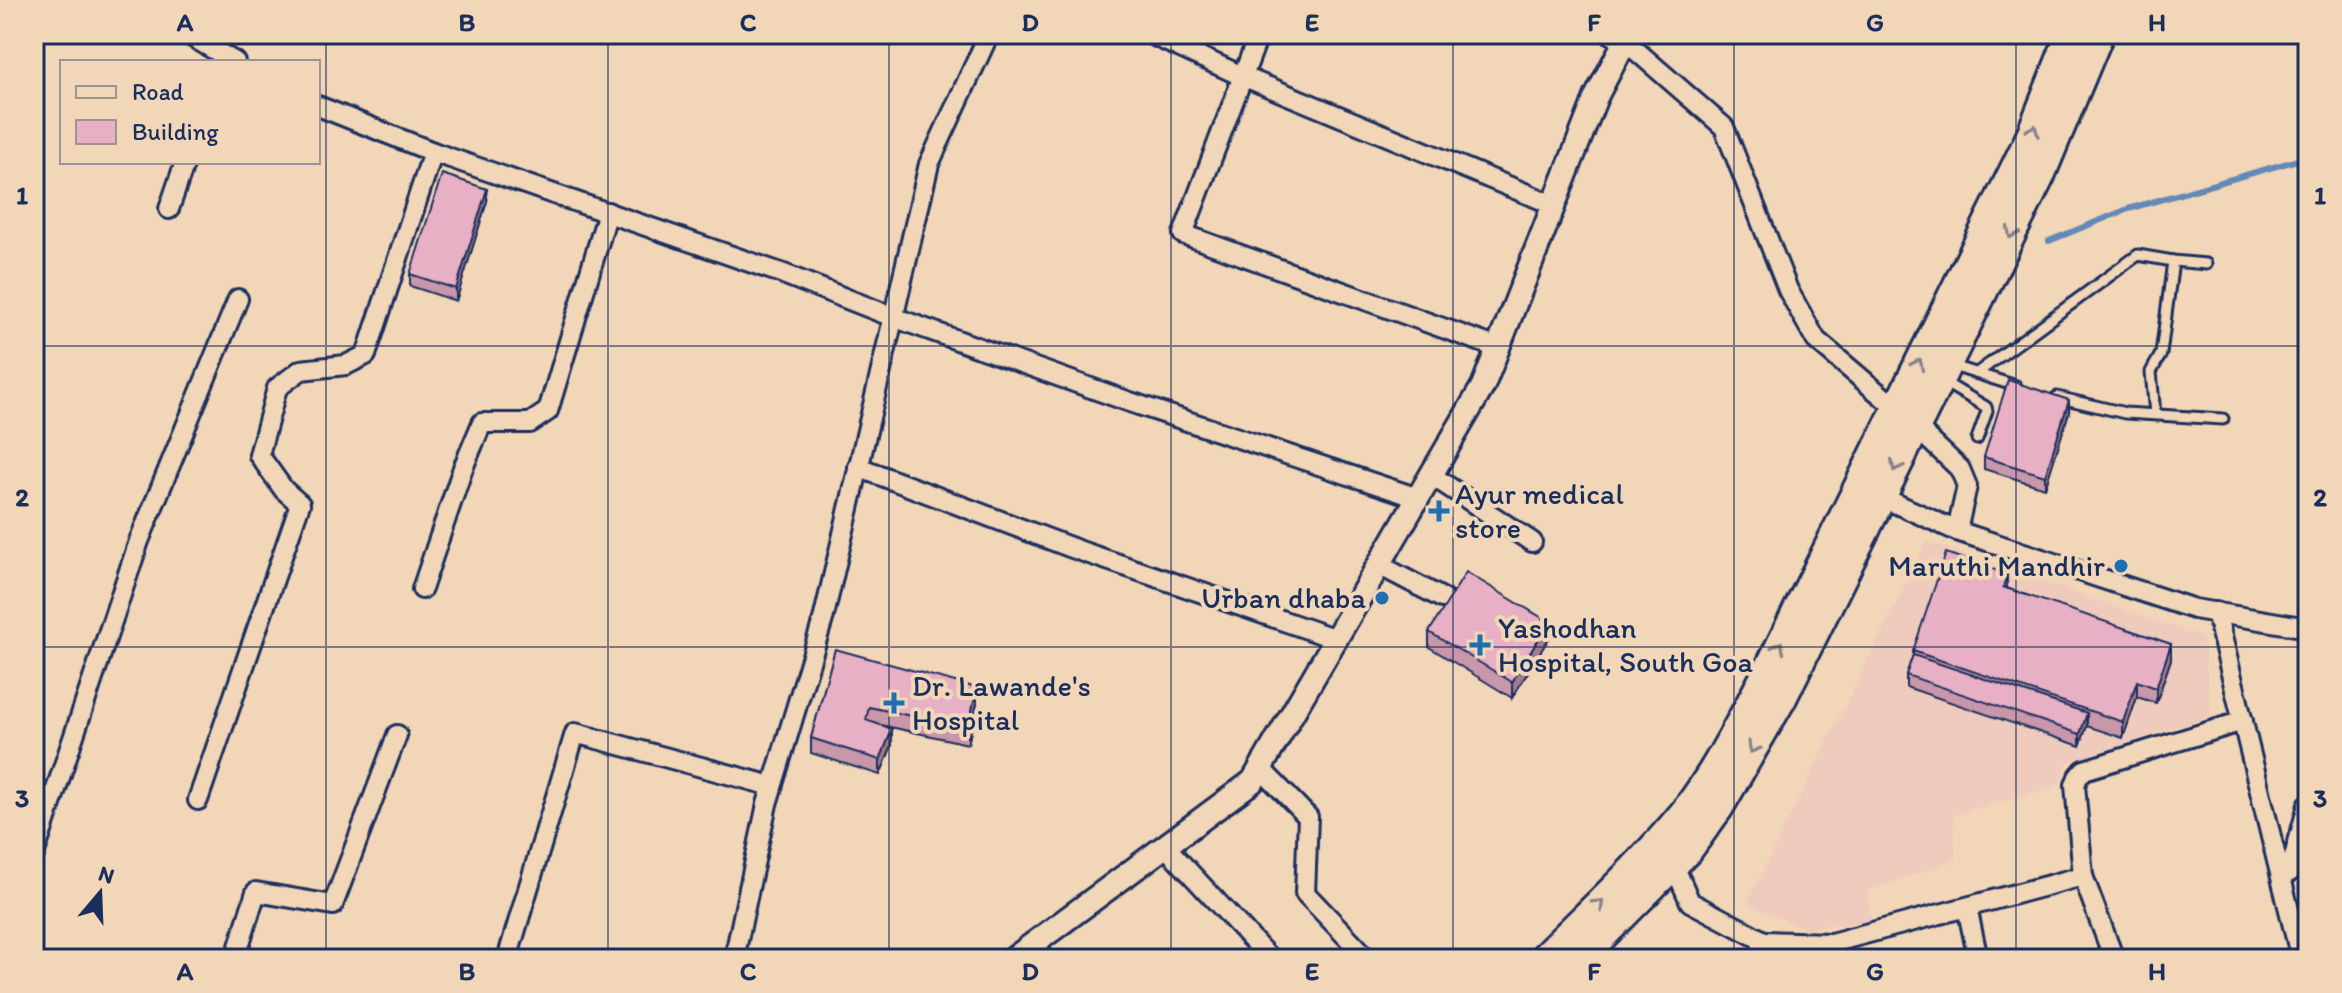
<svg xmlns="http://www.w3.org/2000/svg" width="2342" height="993" font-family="Itim,sans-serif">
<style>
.built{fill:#eecbbc}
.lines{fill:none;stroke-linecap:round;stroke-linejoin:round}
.stream{stroke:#6489b6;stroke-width:6}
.service-casing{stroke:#1b2f5e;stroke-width:15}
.minor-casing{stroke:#1b2f5e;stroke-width:24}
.tertiary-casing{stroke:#1b2f5e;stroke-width:28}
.primary-casing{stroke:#1b2f5e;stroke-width:34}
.service{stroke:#f1d6b8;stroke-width:9}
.minor{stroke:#f1d6b8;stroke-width:18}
.tertiary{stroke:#f1d6b8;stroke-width:22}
.primary{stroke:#f1d6b8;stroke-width:28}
.wall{fill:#c897a9;stroke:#1b2f5e;stroke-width:2}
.shaded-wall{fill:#a27b89;stroke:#1b2f5e;stroke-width:2}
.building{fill:#e8b0c4;stroke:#1b2f5e;stroke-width:2}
.oneway{stroke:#86828b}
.grid{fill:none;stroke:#1b2f5e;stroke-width:2;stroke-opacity:0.55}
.poi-dot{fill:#1f6fb2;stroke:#f1d6b8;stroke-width:3}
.labels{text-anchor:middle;stroke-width:8;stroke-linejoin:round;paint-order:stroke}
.poi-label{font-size:30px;fill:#1b2f5e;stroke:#f1d6b8;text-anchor:start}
.neatline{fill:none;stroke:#1b2f5e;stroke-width:3}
.grid-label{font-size:26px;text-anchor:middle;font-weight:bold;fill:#1b2f5e}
</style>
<rect width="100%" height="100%" fill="#f1d6b8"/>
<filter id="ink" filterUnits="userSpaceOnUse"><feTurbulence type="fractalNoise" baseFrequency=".0125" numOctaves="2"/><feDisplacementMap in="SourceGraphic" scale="16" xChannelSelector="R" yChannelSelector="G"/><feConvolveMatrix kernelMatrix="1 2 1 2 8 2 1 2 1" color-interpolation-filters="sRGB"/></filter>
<g filter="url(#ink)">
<path class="built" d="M 1927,541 L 2203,637 L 2211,716 L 2068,762 L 2058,786 L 1953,815 L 1955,860 L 1867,891 L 1871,921 L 1803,928 L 1747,903 Z"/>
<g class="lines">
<path class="stream" d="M 2049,241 L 2128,209 L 2308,157"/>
<defs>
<g id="service">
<path d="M 1950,365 L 2016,386"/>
<path d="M 1977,373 L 2138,255 L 2173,261 L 2206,264"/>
<path d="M 1942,381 L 1986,407 L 1987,411 L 1977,439"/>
<path d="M 2057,397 L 2125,413 L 2223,419"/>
<path d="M 2155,414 L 2151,372 L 2161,354 L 2173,261"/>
</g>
<g id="minor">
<path d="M 187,34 L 235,62"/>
<path d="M 1150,34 L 1242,76 L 1554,205"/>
<path d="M 1259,34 L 1183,234 L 1498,348"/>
<path d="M 1611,34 L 1625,41 L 1724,127 L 1788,290 L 1816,340 L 1896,408 L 1960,469 L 1967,486 L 1957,531"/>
<path d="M 318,106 L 433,152 L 781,273 L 893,317 L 1130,402 L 1418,498"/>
<path d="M 169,209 L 185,162"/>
<path d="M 858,467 L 1075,549 L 1336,639"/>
<path d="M 1431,475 L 1532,542"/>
<path d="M 1881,497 L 1957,531 L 2194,609 L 2308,628"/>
<path d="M 1379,565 L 1442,598"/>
<path d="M 422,589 L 463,468 L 482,423 L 530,423 L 548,411 L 608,212"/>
<path d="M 2216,612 L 2301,959"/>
<path d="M 1261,769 L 1308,817 L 1305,893 L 1368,959"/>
<path d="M 198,800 L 300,504 L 284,490 L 259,455 L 277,388 L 301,370 L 346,365 L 366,355 L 433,152"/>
<path d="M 1165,846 L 1270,959"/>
<path d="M 34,855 L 139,541 L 238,299"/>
<path d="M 1674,865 L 1690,902 L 1764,941 L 1758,959"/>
<path d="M 2290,872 L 2308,805"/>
<path d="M 2083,876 L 2114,959"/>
<path d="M 1967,907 L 1978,959"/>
<path d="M 1764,941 L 1831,943"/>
<path d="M 1032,944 L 1045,959"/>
<path d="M 235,959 L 256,892 L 333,905 L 397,735"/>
<path d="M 507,959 L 575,733 L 772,786"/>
<path d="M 734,959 L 767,804 L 824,616 L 929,164 L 989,34"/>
<path d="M 1835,959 L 1831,943 L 2083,876 L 2075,785 L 2078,777 L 2084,770 L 2243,721"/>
</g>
<path id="tertiary" d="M 1013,959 L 1253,781 L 1483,386 L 1596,97 L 1625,41 L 1626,34"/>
<g id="primary">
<path d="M 1543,959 C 1591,911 1641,865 1684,813 C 1718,770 1742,718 1768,671 L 2029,140 L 2071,34"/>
<path d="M 1579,959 L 1688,850 L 1719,807 L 1782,698 L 2040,176 L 2099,34"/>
</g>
</defs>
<use href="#service" class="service-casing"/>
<use href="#minor" class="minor-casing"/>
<use href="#tertiary" class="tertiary-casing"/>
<use href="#primary" class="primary-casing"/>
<use href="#service" class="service"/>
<use href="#minor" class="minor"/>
<use href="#tertiary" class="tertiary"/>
<use href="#primary" class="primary"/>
</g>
<g class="wall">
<path d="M 487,201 L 456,301 L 410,286 L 410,274 Z"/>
<path d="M 2069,412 L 2045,488 L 1984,469 L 1984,457 Z"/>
<path d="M 2007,588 L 2171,659 L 2156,703 L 2137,697 L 2123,738 L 2087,726 L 2080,746 L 1906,687 L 1906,675 L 1913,655 L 1913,651 Z"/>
<path d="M 1429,632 L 1549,638 L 1512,698 L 1429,647 Z"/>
<path d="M 835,649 L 977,704 L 968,744 L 881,725 L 892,745 L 880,775 L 811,753 L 811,738 Z"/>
</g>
<g class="shaded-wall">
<path d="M 487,189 L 487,201 L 456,301 L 456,289 Z"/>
<path d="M 2069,400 L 2069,412 L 2045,488 L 2045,476 Z"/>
<path d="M 2007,574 L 2007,589 L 2003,587 Z"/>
<path d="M 1549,622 L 1549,638 L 1512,698 L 1512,682 Z"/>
<path d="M 2171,644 L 2171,659 L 2156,703 L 2156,688 Z"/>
<path d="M 2137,681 L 2137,697 L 2123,738 L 2123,722 Z"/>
<path d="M 977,688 L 977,704 L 968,744 L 968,728 Z"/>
<path d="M 2087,713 L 2087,725 L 2080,746 L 2080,734 Z"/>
<path d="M 892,729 L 892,745 L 880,775 L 880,760 Z"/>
</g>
<g class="building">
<path d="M 442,174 L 487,189 L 456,289 L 410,274 Z"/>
<path d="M 2008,380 L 2069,400 L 2045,476 L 1984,457 Z"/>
<path d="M 1946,553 L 2007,574 L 2003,587 L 2171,644 L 2156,688 L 2137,681 L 2123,722 L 1913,651 Z"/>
<path d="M 1466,572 L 1549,622 L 1512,682 L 1429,632 Z"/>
<path d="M 835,649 L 977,688 L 968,728 L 869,707 L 866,720 L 892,729 L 880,760 L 811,738 Z"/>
<path d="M 1913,655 L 2087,713 L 2080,734 L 1906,675 Z"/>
</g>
<defs><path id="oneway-chevron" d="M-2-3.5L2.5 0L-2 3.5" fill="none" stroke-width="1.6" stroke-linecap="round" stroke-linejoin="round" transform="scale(2)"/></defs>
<g class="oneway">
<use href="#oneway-chevron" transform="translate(2033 130) rotate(-68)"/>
<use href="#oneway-chevron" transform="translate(2012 233) rotate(116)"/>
<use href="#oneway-chevron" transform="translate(1918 364) rotate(-64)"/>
<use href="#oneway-chevron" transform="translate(1896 466) rotate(116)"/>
<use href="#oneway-chevron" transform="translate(1779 647) rotate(-64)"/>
<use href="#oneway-chevron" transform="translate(1753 748) rotate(120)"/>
<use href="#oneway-chevron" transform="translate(1599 904) rotate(-45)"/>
</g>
</g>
<path class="grid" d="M 326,34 L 326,959M 608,34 L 608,959M 889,34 L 889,959M 1171,34 L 1171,959M 1453,34 L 1453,959M 1734,34 L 1734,959M 2016,34 L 2016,959M 34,346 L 2308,346M 34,647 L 2308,647"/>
<g class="poi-dot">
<path d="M1435 499h8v8h8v8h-8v8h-8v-8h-8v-8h8z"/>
<circle cx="2121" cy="566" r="8"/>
<circle cx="1382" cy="598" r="8"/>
<path d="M1476 633h8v8h8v8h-8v8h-8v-8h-8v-8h8z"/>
<path d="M890 691h8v8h8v8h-8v8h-8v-8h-8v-8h8z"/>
</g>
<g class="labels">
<g class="poi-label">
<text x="1455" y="504">Ayur medical<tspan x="1455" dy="34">store</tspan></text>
<text x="2105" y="576" text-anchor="end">Maruthi Mandhir</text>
<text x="1366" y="608" text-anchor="end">Urban dhaba</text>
<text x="1498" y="638">Yashodhan<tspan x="1498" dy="34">Hospital, South Goa</tspan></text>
<text x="912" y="696">Dr. Lawande's<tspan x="912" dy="34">Hospital</tspan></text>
</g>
</g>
<rect width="2342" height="993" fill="none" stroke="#f1d6b8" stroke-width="88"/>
<rect x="60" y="60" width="260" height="104" fill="#f1d6b8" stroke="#9b9394" stroke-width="2"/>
<rect x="76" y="86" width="40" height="12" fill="#f1d6b8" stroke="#9b9394" stroke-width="2"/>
<text x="132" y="100" font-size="24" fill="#1b2f5e">Road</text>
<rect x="76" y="120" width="40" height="24" fill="#e8b0c4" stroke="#9b9394" stroke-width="2"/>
<text x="132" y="140" font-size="24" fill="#1b2f5e">Building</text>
<g transform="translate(100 893) rotate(19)" stroke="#f1d6b8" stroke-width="6" paint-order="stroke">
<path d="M0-6L14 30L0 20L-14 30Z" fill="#1b2f5e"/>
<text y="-12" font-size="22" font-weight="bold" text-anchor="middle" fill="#1b2f5e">N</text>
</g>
<rect x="44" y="44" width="2254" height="905" class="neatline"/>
<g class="grid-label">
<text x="185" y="31">A</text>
<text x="467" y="31">B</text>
<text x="748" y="31">C</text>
<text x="1030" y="31">D</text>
<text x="1312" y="31">E</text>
<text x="1594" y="31">F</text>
<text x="1875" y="31">G</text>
<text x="2157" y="31">H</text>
<text x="22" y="204">1</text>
<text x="2320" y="204">1</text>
<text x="22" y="506">2</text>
<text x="2320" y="506">2</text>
<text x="22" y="807">3</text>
<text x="2320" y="807">3</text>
<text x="185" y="980">A</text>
<text x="467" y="980">B</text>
<text x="748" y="980">C</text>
<text x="1030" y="980">D</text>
<text x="1312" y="980">E</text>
<text x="1594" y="980">F</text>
<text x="1875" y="980">G</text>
<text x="2157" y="980">H</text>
</g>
</svg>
